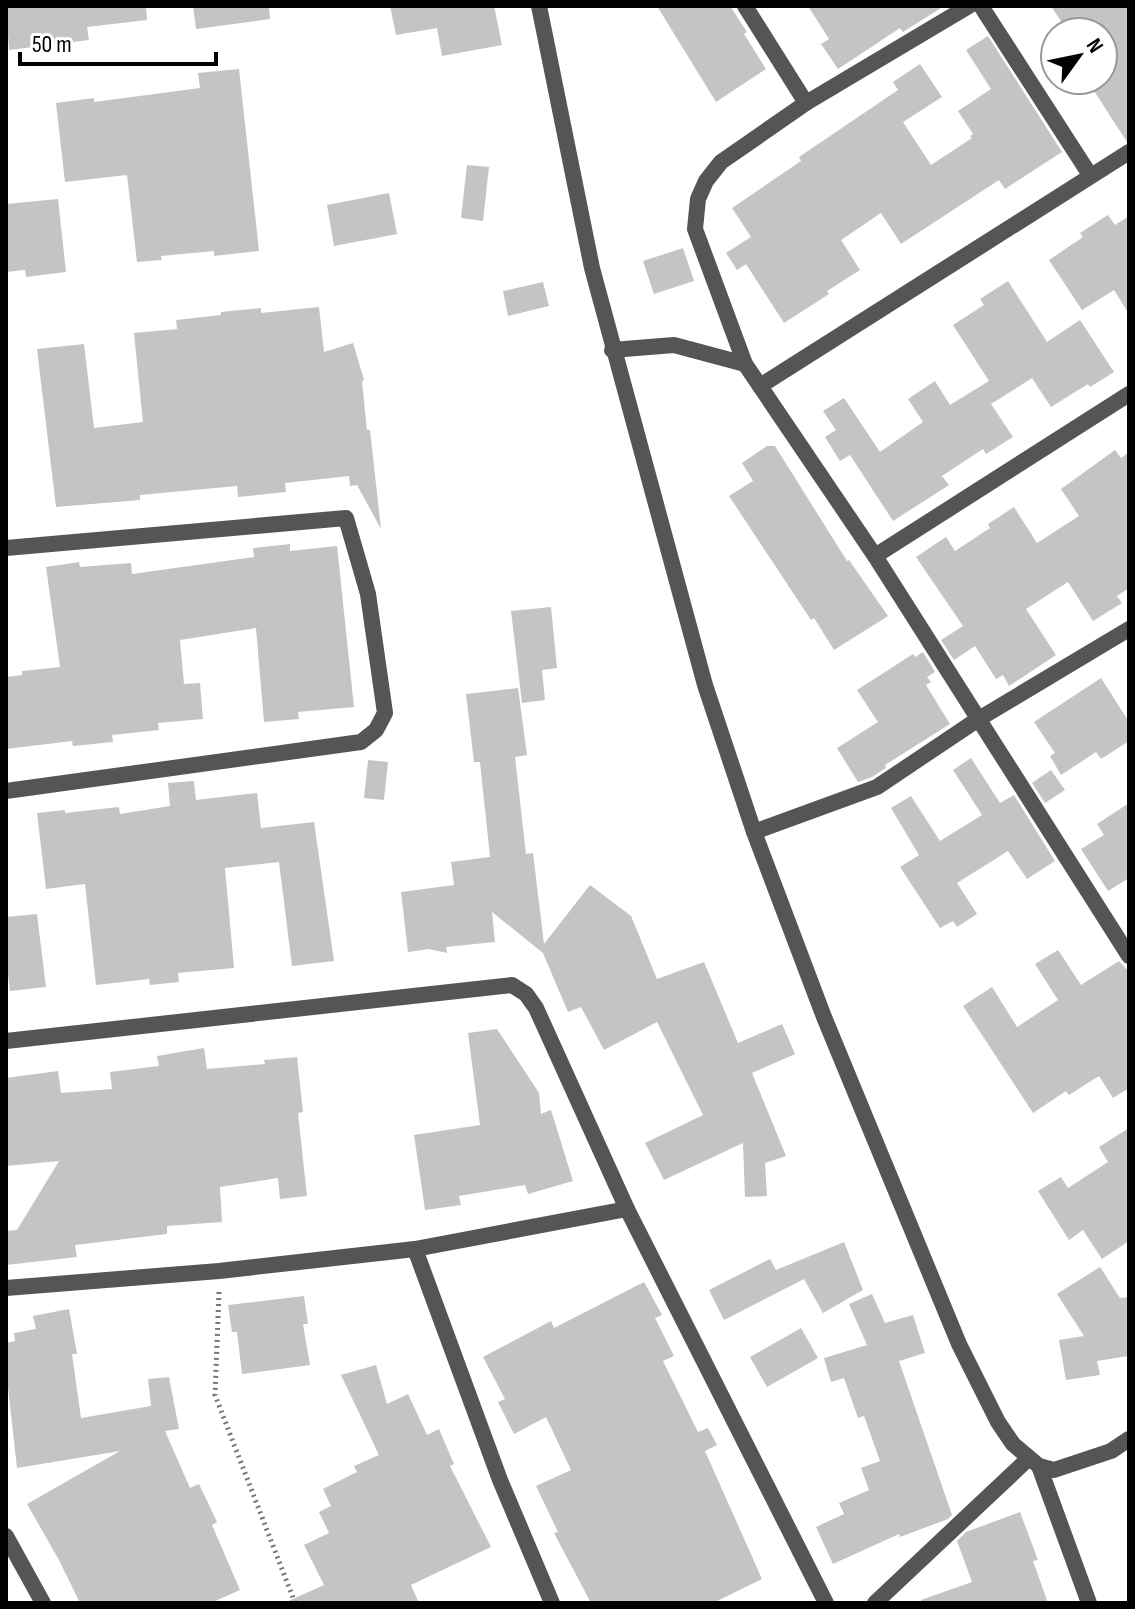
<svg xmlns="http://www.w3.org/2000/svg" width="1135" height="1609" viewBox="0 0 1135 1609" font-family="'Sofia Sans Condensed',sans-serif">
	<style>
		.building { fill: #c4c4c4 }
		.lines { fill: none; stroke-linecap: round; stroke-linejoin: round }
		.path { stroke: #777; stroke-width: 5; stroke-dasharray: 2 4; stroke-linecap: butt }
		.minor { stroke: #555; stroke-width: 16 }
		.tertiary { stroke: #555; stroke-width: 16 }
	</style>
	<rect width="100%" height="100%" fill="#fff"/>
	<g class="building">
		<polygon points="6,6 146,6 147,20 87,27 89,40 9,50"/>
		<polygon points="193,6 269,6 270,19 196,29"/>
		<polygon points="390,6 494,6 502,45 442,56 437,28 396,35"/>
		<polygon points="657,6 730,6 747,32 744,34 766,69 716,102"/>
		<polygon points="808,6 944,6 903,32 900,28 838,69 821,44 829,39"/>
		<polygon points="1051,6 1129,6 1129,141 1127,142 1087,80 1103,80 1103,32 1068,32"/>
		<polygon points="988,36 1062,152 1005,189 999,180 901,244 881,213 841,240 860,270 827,291 829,294 784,323 746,264 737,270 726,253 751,237 732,208 801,161 799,157 898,90 893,82 920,64 942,97 903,122 931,165 972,138 970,136 973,134 958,111 991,89 966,50"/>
		<polygon points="239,69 259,251 214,256 214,251 161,256 162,260 137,262 127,175 65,182 56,103 94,98 94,102 200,88 198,73"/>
		<polygon points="467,165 489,167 483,221 461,218"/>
		<polygon points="389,193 397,234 334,246 327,205"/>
		<polygon points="58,199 66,272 26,277 25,270 6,272 6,204"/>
		<polygon points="1108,215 1115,225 1129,216 1129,314 1114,290 1082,310 1049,260 1083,237 1080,233"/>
		<polygon points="683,248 694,281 654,294 643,261"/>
		<polygon points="1008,281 1047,342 1080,320 1114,372 1090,387 1088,384 1051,407 1032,378 991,404 1013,437 986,454 983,449 942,476 949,485 893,521 850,455 840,461 825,437 836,430 823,411 844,398 880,452 923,422 908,399 935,381 950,405 989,381 953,325 984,305 980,299"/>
		<polygon points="543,282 549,306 508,316 503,291"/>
		<polygon points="319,307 324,352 353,343 364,380 362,381 367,430 370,430 381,529 357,485 350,486 349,476 285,483 286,492 238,497 237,486 140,495 140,500 56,507 37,349 84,344 94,428 143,422 134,333 177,329 176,320 221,315 221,312 261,308 261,313"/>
		<polygon points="767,446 775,446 847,561 849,560 888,616 834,650 814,618 811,620 729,496 753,481 742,463"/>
		<polygon points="1115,450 1121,458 1129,452 1129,588 1117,596 1122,603 1093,621 1068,582 1026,609 1056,655 1009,686 1003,675 996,679 975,646 954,660 941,640 963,626 916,557 946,537 955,551 990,528 988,524 1014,507 1037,543 1079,516 1061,489"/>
		<polygon points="290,544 290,551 337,546 354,707 298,712 299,719 264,722 256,628 180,640 184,684 200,683 203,719 158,723 159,730 112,735 113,742 73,746 72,741 6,749 6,677 22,675 22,671 60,667 46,567 79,562 80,567 131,563 132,574 254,557 253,548"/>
		<polygon points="551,607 557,668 542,670 545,700 522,703 511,611"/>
		<polygon points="923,652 935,672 927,677 931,682 926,685 950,724 885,765 886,768 872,777 858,782 837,748 878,722 857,690 913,654 915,657"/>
		<polygon points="1101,678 1129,722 1129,741 1101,759 1096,752 1061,775 1050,756 1055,753 1034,722"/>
		<polygon points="518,688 527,755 515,757 526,854 533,853 544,944 590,885 631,916 657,979 704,962 738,1043 782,1024 795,1054 752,1073 786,1156 765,1163 767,1196 745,1197 743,1143 664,1180 645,1143 703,1115 657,1022 604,1050 581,1007 568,1012 543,953 492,912 495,942 446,947 447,953 429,949 408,952 401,892 454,885 451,862 490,857 480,762 474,762 466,694"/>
		<polygon points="971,758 1000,803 1014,795 1055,861 1027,879 1008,851 957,883 977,914 957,927 953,921 940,928 900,867 919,855 891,808 911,796 940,841 982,815 953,770"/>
		<polygon points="368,760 388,762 384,800 364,798"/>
		<polygon points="1051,770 1065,790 1045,803 1032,783"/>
		<polygon points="194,781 196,800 257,793 261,828 314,822 334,961 292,966 279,862 225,868 234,968 178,973 179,982 150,985 149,979 96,985 85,884 46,889 37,813 65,810 65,813 119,807 120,814 170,806 168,783"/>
		<polygon points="1129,803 1129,878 1108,891 1081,849 1104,835 1097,824"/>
		<polygon points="37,914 46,987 10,991 6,957 6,917"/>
		<polygon points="1058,950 1081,985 1119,961 1129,972 1129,1088 1113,1098 1099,1076 1069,1095 1066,1091 1033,1113 963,1006 992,987 1017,1027 1058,1000 1035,964"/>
		<polygon points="497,1029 539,1093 541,1114 551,1110 573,1181 528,1194 525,1185 459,1196 461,1205 425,1210 414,1135 480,1125 468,1033"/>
		<polygon points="204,1048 207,1069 265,1064 264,1060 297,1057 303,1112 298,1113 307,1196 280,1199 278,1178 220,1187 222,1222 167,1226 167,1234 75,1245 77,1257 6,1265 6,1231 17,1230 59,1161 6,1166 6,1078 58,1071 61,1093 112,1089 110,1072 159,1066 157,1056"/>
		<polygon points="1129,1128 1129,1241 1102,1259 1083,1230 1069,1240 1038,1191 1061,1177 1068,1188 1108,1162 1099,1147"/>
		<polygon points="844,1242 863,1290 823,1313 804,1279 724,1320 709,1290 770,1259 776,1270"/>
		<polygon points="1100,1267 1120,1298 1129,1297 1129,1356 1097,1361 1100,1375 1066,1380 1059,1340 1084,1336 1057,1294"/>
		<polygon points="644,1282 662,1315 655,1318 674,1356 663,1361 698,1432 708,1428 717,1445 705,1451 762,1579 713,1603 591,1603 554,1533 558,1532 536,1486 571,1470 546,1417 514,1434 498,1402 505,1399 483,1357 551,1321 554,1328"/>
		<polygon points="872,1294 885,1323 913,1315 925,1353 899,1361 952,1515 948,1519 900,1537 899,1534 833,1564 816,1527 844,1514 839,1503 869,1490 861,1468 880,1461 864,1416 858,1418 844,1378 831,1382 824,1358 867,1345 849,1304"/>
		<polygon points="304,1296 308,1324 303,1324 310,1365 242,1374 237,1332 232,1332 228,1305"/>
		<polygon points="69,1309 77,1354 72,1354 81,1418 151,1406 148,1379 169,1377 179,1429 165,1431 190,1488 199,1484 217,1522 212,1525 240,1590 211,1603 80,1603 59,1560 27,1504 120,1451 17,1468 6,1370 6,1343 15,1341 14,1333 36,1329 33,1316"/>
		<polygon points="801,1328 818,1358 767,1387 750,1357"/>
		<polygon points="376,1365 387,1404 408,1394 427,1435 439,1429 454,1464 450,1466 491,1547 411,1585 419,1603 284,1603 324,1585 304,1545 329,1533 319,1512 331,1506 323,1489 357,1472 354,1466 379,1455 341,1375"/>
		<polygon points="1020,1512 1038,1560 1033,1561 1048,1603 921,1603 921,1600 972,1582 957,1541 966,1532"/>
	</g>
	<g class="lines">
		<polyline class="path" points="219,1292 215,1395 295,1603"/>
		<g class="minor">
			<polyline points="745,6 806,103"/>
			<polyline points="969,6 806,103 721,162 706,181 698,199 695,229 745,364 875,556 1129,956"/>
			<polyline points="981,6 1090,175"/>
			<polyline points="612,350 674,345 745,364"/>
			<polyline points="760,386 1129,152"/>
			<polyline points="6,548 346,518 368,594 385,713 376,730 361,742 6,791"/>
			<polyline points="875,556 1129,394"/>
			<polyline points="754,832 877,787 977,720 1129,629"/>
			<polyline points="6,1041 512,985 526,994 536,1008 627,1209 826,1603"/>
			<polyline points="415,1249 500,1480 552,1603"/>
			<polyline points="6,1288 219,1271 415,1249 627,1209"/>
			<polyline points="1039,1466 1089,1603"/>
			<polyline points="6,1536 43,1603"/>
			<polyline points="875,1603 1028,1459"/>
		</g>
		<polyline class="tertiary" points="539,6 592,268 705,685 754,832 824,1017 959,1344 998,1422 1013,1444 1039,1466 1054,1470 1111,1451 1129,1439"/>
	</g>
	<rect width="1135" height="1609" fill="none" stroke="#000000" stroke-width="16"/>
	<g transform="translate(1079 56) rotate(57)"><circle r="38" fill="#ffffff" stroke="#999999" stroke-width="2"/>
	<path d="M0-6L14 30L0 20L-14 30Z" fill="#000000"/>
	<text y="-12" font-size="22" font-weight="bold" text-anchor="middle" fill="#000000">N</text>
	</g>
	<path d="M20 52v12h196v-12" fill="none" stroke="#000000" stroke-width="4"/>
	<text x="32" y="52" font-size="24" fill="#000000" stroke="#ffffff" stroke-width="6" paint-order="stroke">50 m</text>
</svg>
